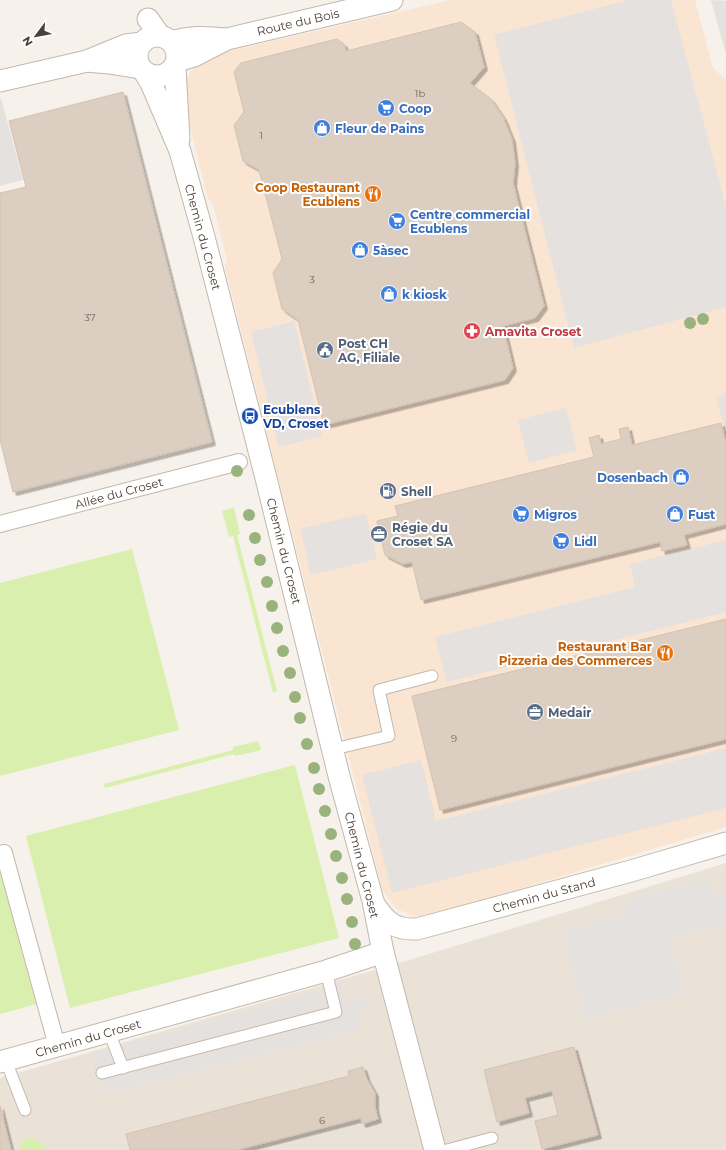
<svg xmlns="http://www.w3.org/2000/svg" width="726" height="1150" viewBox="0 0 726 1150" font-family="Montserrat,sans-serif">
	<style>
		.residential { fill: #ebe2d7 }
		.commercial { fill: #fae5d3 }
		.green { fill: #d9efae }
		.parking { fill: #e5e1de }
		.building { fill: #dccec0; stroke: #d5c2b0; filter: url(#shadow) }
		.lines { fill: none; stroke-linecap: round; stroke-linejoin: round }
		.service-casing { stroke: #c3b8ab; stroke-width: 13 }
		.pedestrian-casing { stroke: #c3b8ab; stroke-width: 18 }
		.minor-casing { stroke: #c3b8ab; stroke-width: 23 }
		.service { stroke: #fff; stroke-width: 11 }
		.pedestrian { stroke: #fff; stroke-width: 16 }
		.minor { stroke: #fff; stroke-width: 21 }
		.tree { fill: #9ab27b }
		.labels { text-anchor: middle; dominant-baseline: central; stroke-width: 4; stroke-linejoin: round; paint-order: stroke }
		.number-label { font-size: 10px; fill: #6f6458 }
		.street-label { font-size: 12px; fill: #4b4136; stroke: #fff }
		.shop-label { font-size: 12px; font-weight: bold; fill: #366cbe; stroke: #fff; text-anchor: start }
		.food-label { font-size: 12px; font-weight: bold; fill: #c56008; stroke: #fff; text-anchor: end }
		.health-label { font-size: 12px; font-weight: bold; fill: #be3a42; stroke: #fff; text-anchor: start }
		.service-label { font-size: 12px; font-weight: bold; fill: #4e5e75; stroke: #fff; text-anchor: start }
		.transit-label { font-size: 12px; font-weight: bold; fill: #164399; stroke: #fff; text-anchor: start }
	</style>
	<defs>
		<filter id="shadow"><feDropShadow dx="3.5" dy="3.5" stdDeviation="0" flood-color="#0004"/></filter>
	</defs>
	<rect width="100%" height="100%" fill="#f6f1ea"/>
	<polygon class="residential" points="726,863 726,1150 0,1150 0,1078 406,961"/>
	<polygon class="commercial" points="451,0 695,0 713,68 726,80 726,827 429,916 414,916 399,910 393,905 382,889 225,267 227,260 213,204 208,199 184,103 184,85 187,78 193,68 198,62 211,55"/>
	<g class="green">
		<polygon points="234,508 240,534 237,535 277,691 273,693 233,536 229,537 222,511"/>
		<polygon points="132,549 179,730 0,776 0,583"/>
		<polygon points="258,741 261,750 235,756 234,754 105,788 104,784 233,750 233,747"/>
		<polygon points="295,765 339,938 70,1008 26,836"/>
		<polygon points="0,863 40,1003 0,1014"/>
		<path d="M28 1138C38 1138 41 1144 48 1150H18C19 1144 22 1141 28 1138Z"/>
	</g>
	<g class="parking">
		<polygon points="629,0 671,0 726,206 726,307 574,348 494,35"/>
		<polygon points="711,0 726,1 726,54"/>
		<polygon points="1,98 23,180 0,186 0,99"/>
		<polygon points="294,321 322,436 279,447 251,332"/>
		<polygon points="726,392 726,435 717,399"/>
		<polygon points="566,408 577,450 529,463 518,420"/>
		<polygon points="366,513 377,559 311,575 300,529"/>
		<polygon points="726,540 726,612 447,682 435,637 635,587 630,564"/>
		<polygon points="726,748 726,808 392,893 362,775 421,760 436,821"/>
		<polygon points="709,878 712,892 726,889 726,924 670,938 684,994 585,1019 562,931 627,915 624,901"/>
		<polygon points="342,985 346,1001 367,996 370,1009 356,1013 360,1030 105,1094 102,1083 98,1084 93,1065 97,1063 94,1052"/>
	</g>
	<g class="building">
		<polygon points="461,22 475,32 484,67 470,83 491,99 503,117 512,139 515,163 513,183 544,306 535,318 503,326 513,368 505,380 324,425 298,320 282,309 273,273 282,259 259,170 243,161 234,125 244,112 234,72 241,63 337,39 344,44 346,51"/>
		<polygon points="123,92 212,442 13,492 0,440 0,193 26,187 9,121"/>
		<polygon points="721,423 726,444 726,524 684,535 687,545 662,551 660,542 421,600 412,562 403,564 385,555 377,521 398,516 395,506 594,457 589,438 599,435 601,444 621,439 619,429 628,427 632,445"/>
		<polygon points="726,619 726,739 440,810 412,696"/>
		<polygon points="574,1047 598,1135 542,1149 535,1121 558,1115 552,1091 525,1098 529,1113 497,1122 484,1070"/>
		<polygon points="363,1067 367,1079 375,1093 375,1107 378,1119 362,1124 361,1118 237,1150 130,1150 126,1134 349,1076 348,1071"/>
		<polygon points="0,1106 11,1150 0,1150"/>
	</g>
	<g class="lines">
		<g class="service-casing">
			<g id="service">
				<polyline points="334,749 389,736 379,690 432,676"/>
				<polyline points="109,1032 123,1068"/>
				<polyline points="6,1061 25,1110"/>
				<polyline points="102,1073 336,1012 326,971"/>
				<polyline points="447,1150 492,1138"/>
			</g>
		</g>
		<g class="pedestrian-casing">
			<g id="pedestrian">
				<polyline points="0,524 239,462"/>
				<polyline points="0,854 4,853 57,1046"/>
			</g>
		</g>
		<g class="minor-casing">
			<g id="minor">
				<polyline points="148,19 160,36"/>
				<circle cx="157" cy="56" r="20"/>
				<path d="M172 42C190 36 207 37 225 39"/>
				<polyline points="87,61 109,63 140,68"/>
				<polyline points="177,61 194,56 227,39 392,0"/>
				<polyline points="175,67 179,139"/>
				<polyline points="145,73 151,83 180,151 204,237 266,478 339,776 373,901 383,952 435,1150"/>
				<polyline points="0,81 87,61 126,45 142,43"/>
				<path d="M374 904C386 922 394 930 417 929L631 871 726 843"/>
				<polyline points="0,1062 326,971 383,952"/>
			</g>
		</g>
		<use href="#service" class="service"/>
		<use href="#pedestrian" class="pedestrian"/>
		<use href="#minor" class="minor"/>
	</g>
	<g class="tree">
		<circle cx="703" cy="319" r="6"/>
		<circle cx="690" cy="323" r="6"/>
		<circle cx="237" cy="471" r="6"/>
		<circle cx="249" cy="515" r="6"/>
		<circle cx="255" cy="538" r="6"/>
		<circle cx="260" cy="560" r="6"/>
		<circle cx="267" cy="582" r="6"/>
		<circle cx="272" cy="606" r="6"/>
		<circle cx="277" cy="628" r="6"/>
		<circle cx="283" cy="651" r="6"/>
		<circle cx="290" cy="673" r="6"/>
		<circle cx="295" cy="697" r="6"/>
		<circle cx="300" cy="718" r="6"/>
		<circle cx="307" cy="744" r="6"/>
		<circle cx="314" cy="768" r="6"/>
		<circle cx="319" cy="789" r="6"/>
		<circle cx="325" cy="811" r="6"/>
		<circle cx="331" cy="834" r="6"/>
		<circle cx="336" cy="856" r="6"/>
		<circle cx="342" cy="878" r="6"/>
		<circle cx="347" cy="899" r="6"/>
		<circle cx="352" cy="922" r="6"/>
		<circle cx="355" cy="944" r="6"/>
	</g>
	<defs>
		<g id="supermarket-disc" transform="scale(0.9)"><circle r="9.5" fill="#3f7fe0" stroke="#fff"/><path d="M-6-5.5h2.5l.6 2H6L4.5 2H-2.5L-4.4-4H-6ZM-1.5 3.2a1.3 1.3 0 1 0 .1 0ZM3 3.2a1.3 1.3 0 1 0 .1 0Z" fill="#fff"/></g>
		<g id="shop-disc" transform="scale(0.9)"><circle r="9.5" fill="#3f7fe0" stroke="#fff"/><path d="M-5-2.5h2.3a2.7 3.5 0 0 1 5.4 0H5L5.5 6h-11ZM-1.5-2.5h3a1.5 2.3 0 0 0-3 0Z" fill="#fff"/></g>
		<g id="restaurant-disc" transform="scale(0.9)"><circle r="9.5" fill="#e8710a" stroke="#fff"/><path d="M-5-6h1v4h1v-4h1v4h1v-4h1v5L-1.5 .5V6h-2V.5L-5-1ZM5-6V6H3V1.5H1.5Q1.5-4 5-6Z" fill="#fff"/></g>
		<g id="pharmacy-disc" transform="scale(0.9)"><circle r="9.5" fill="#e0444e" stroke="#fff"/><path d="M-2-6h4v4h4v4h-4v4h-4v-4h-4v-4h4Z" fill="#fff"/></g>
		<g id="civic-disc" transform="scale(0.9)"><circle r="9.5" fill="#5c6f8a" stroke="#fff"/><path d="M-.6-6.5H3V-4.5H.6V-3L4-1V1h2V6H-6V1h2V-1L-.6-3ZM-1.2 2.5V6h2.4V2.5Z" fill="#fff"/></g>
		<g id="bus-disc" transform="scale(0.9)"><circle r="9.5" fill="#1a4fb4" stroke="#fff"/><path d="M-5-6H5V4H4V6H2V4H-2V6H-4V4H-5ZM-3.5-4V0h7V-4ZM-3.5 1.2v1.5H-2V1.2ZM2 1.2v1.5H3.5V1.2Z" fill="#fff"/></g>
		<g id="fuel-disc" transform="scale(0.9)"><circle r="9.5" fill="#5c6f8a" stroke="#fff"/><path d="M-5.5-6h7V0h2V4h1.3V-2.5L3-4.5l.8-.8L6-3V5H2.5V1h-1V6h-7ZM-4.2-4.7v3.2H.2V-4.7Z" fill="#fff"/></g>
		<g id="office-disc" transform="scale(0.9)"><circle r="9.5" fill="#5c6f8a" stroke="#fff"/><path d="M-6-3h4V-5.5h4V-3h4V5H-6ZM-1-4.5V-3h2v-1.5ZM-6 0V1H6V0Z" fill="#fff"/></g>
	</defs>
	<g fill-rule="evenodd">
		<use href="#supermarket-disc" x="386" y="108"/>
		<use href="#shop-disc" x="322" y="128"/>
		<use href="#restaurant-disc" x="373" y="194"/>
		<use href="#supermarket-disc" x="397" y="221"/>
		<use href="#shop-disc" x="360" y="250"/>
		<use href="#shop-disc" x="389" y="294"/>
		<use href="#pharmacy-disc" x="472" y="331"/>
		<use href="#civic-disc" x="325" y="350"/>
		<use href="#bus-disc" x="250" y="416"/>
		<use href="#shop-disc" x="681" y="477"/>
		<use href="#fuel-disc" x="388" y="491"/>
		<use href="#supermarket-disc" x="521" y="514"/>
		<use href="#shop-disc" x="675" y="514"/>
		<use href="#office-disc" x="379" y="534"/>
		<use href="#supermarket-disc" x="561" y="541"/>
		<use href="#restaurant-disc" x="665" y="653"/>
		<use href="#office-disc" x="535" y="712"/>
	</g>
	<g class="labels">
		<g class="number-label">
			<text x="420" y="93">1b</text>
			<text x="261" y="135">1</text>
			<text x="312" y="279">3</text>
			<text x="90" y="317">37</text>
			<text x="454" y="738">9</text>
			<text x="322" y="1120">6</text>
		</g>
		<g class="street-label">
			<text transform="translate(298 22) rotate(-13)">Route du Bois</text>
			<text transform="translate(203 237) rotate(75)">Chemin du Croset</text>
			<text transform="translate(119 493) rotate(-15)">Allée du Croset</text>
			<text transform="translate(284 551) rotate(76)">Chemin du Croset</text>
			<text transform="translate(362 865) rotate(76)">Chemin du Croset</text>
			<text transform="translate(544 895) rotate(-15)">Chemin du Stand</text>
			<text transform="translate(88 1038) rotate(-16)">Chemin du Croset</text>
		</g>
		<g class="shop-label">
			<text x="399" y="108">Coop</text>
			<text x="335" y="128">Fleur de Pains</text>
			<text x="410" y="214">Centre commercial<tspan x="410" dy="14">Ecublens</tspan></text>
			<text x="373" y="250">5àsec</text>
			<text x="402" y="294">k kiosk</text>
			<text x="668" y="477" text-anchor="end">Dosenbach</text>
			<text x="534" y="514">Migros</text>
			<text x="688" y="514">Fust</text>
			<text x="574" y="541">Lidl</text>
		</g>
		<g class="food-label">
			<text x="360" y="187">Coop Restaurant<tspan x="360" dy="14">Ecublens</tspan></text>
			<text x="652" y="646">Restaurant Bar<tspan x="652" dy="14">Pizzeria des Commerces</tspan></text>
		</g>
		<g class="health-label">
			<text x="485" y="331">Amavita Croset</text>
		</g>
		<g class="service-label">
			<text x="338" y="343">Post CH<tspan x="338" dy="14">AG, Filiale</tspan></text>
			<text x="401" y="491">Shell</text>
			<text x="392" y="527">Régie du<tspan x="392" dy="14">Croset SA</tspan></text>
			<text x="548" y="712">Medair</text>
		</g>
		<g class="transit-label">
			<text x="263" y="409">Ecublens<tspan x="263" dy="14">VD, Croset</tspan></text>
		</g>
	</g>
	<g transform="translate(36 36) rotate(238)" stroke="#ffffff" stroke-width="3" paint-order="stroke">
	<path d="M0-3L7 15L0 10L-7 15Z" fill="#4b4136"/>
	<text y="-6" font-size="11" font-weight="bold" text-anchor="middle" fill="#4b4136">N</text>
	</g>
</svg>
